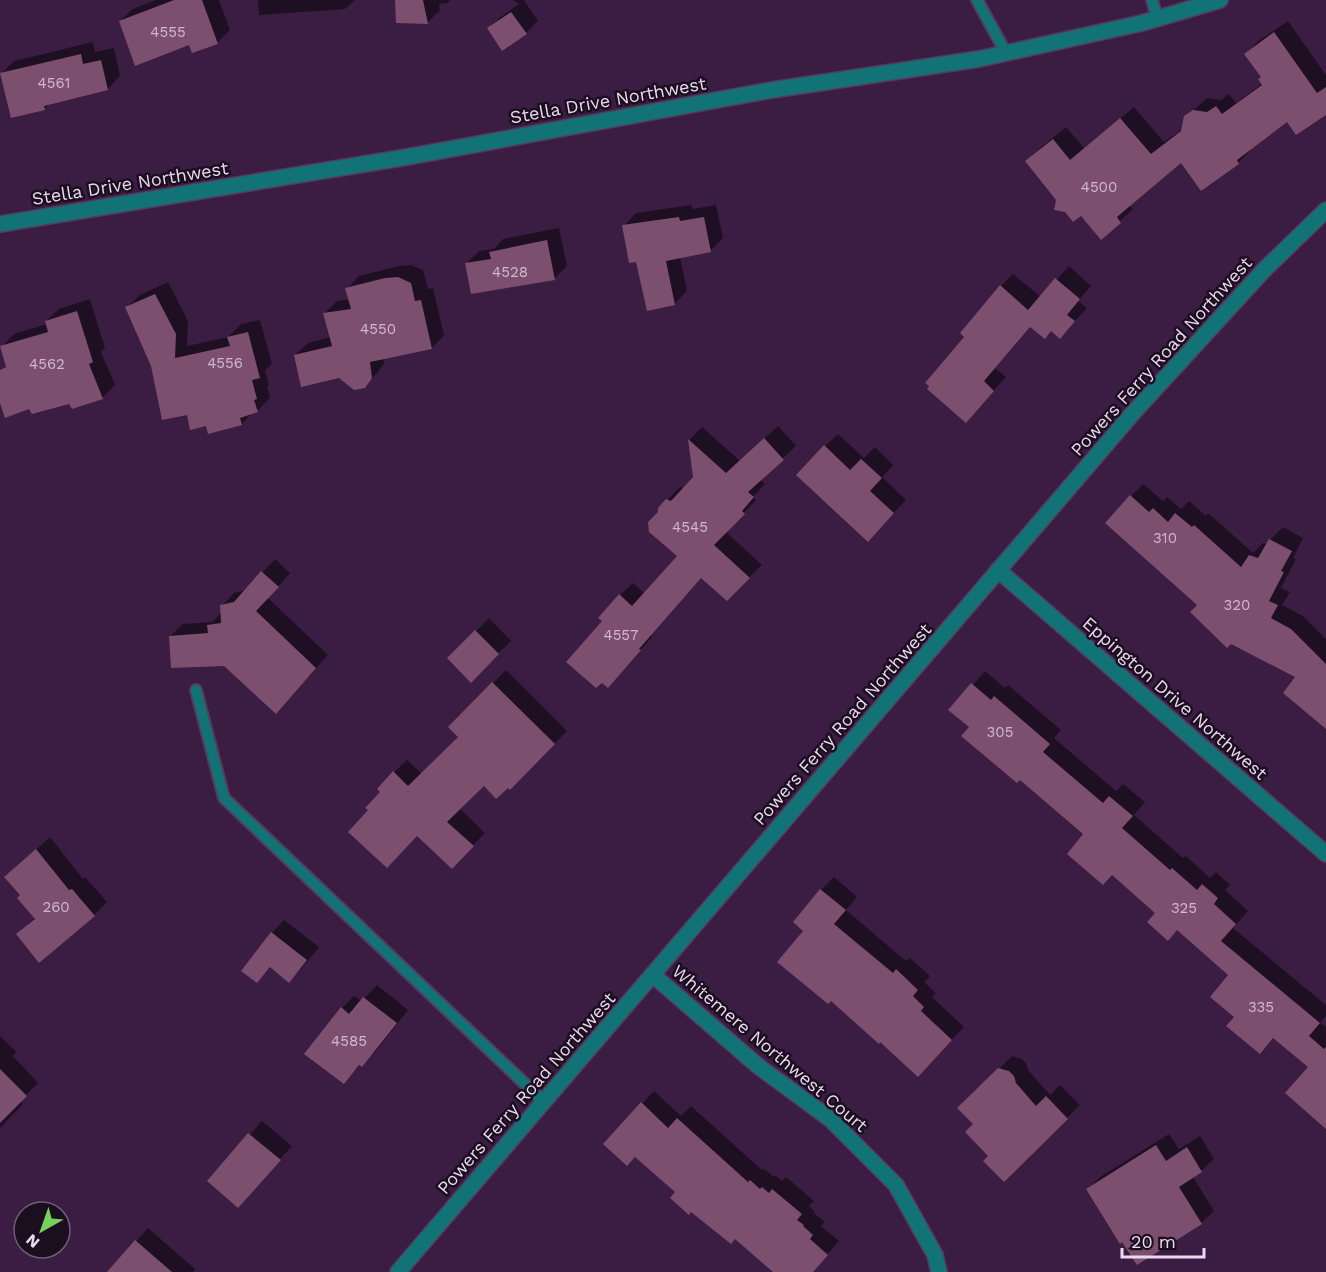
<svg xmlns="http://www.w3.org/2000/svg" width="1326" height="1272" viewBox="0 0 1326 1272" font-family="'Work Sans',sans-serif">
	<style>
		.shadow { fill: #0007 }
		.building { fill: #7d4f6e }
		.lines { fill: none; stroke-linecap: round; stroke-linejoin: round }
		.service-casing { stroke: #573b5f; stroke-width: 14 }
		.minor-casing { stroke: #573b5f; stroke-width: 18 }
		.tertiary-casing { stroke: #573b5f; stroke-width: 18 }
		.service { stroke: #127377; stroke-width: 10 }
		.minor { stroke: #127377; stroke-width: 15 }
		.tertiary { stroke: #127377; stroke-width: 15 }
		.labels { text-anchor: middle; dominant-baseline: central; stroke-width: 5; stroke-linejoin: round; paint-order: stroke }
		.number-label { font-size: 15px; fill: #d0b6d0 }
		.street-label { font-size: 18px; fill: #ecd9f1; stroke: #1b0e1f }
	</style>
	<rect width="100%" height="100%" fill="#3b1d43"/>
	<g class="shadow">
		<polygon points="156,0 219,0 230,30 218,42 193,51 190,44 120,21 133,9"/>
		<polygon points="258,0 355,0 345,9 259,15"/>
		<polygon points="396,0 450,0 448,3 439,4 440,10 428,22 397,22"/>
		<polygon points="513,0 524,0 538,21 526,33 489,28 502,16 519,4"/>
		<polygon points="1288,21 1326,75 1326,113 1288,120 1250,148 1251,150 1238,163 1202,189 1181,161 1129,205 1133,209 1101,238 1081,214 1057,200 1027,161 1040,148 1066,127 1084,148 1134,107 1164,142 1184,128 1186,117 1207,98 1221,100 1229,94 1236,103 1263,83 1262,77 1246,54 1258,41"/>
		<polygon points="93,42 95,52 114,48 120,76 108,89 50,103 44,109 1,74 14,61"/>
		<polygon points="691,205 693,209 716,205 723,238 710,251 680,257 687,291 674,304 637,260 624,226 636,213"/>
		<polygon points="559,228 567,266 554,279 466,264 479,251 494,249 503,239"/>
		<polygon points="411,265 423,270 428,289 433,288 444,335 432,348 383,358 384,364 377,373 364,386 295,355 308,343 331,337 325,313 337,301 350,299 347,289 359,276 399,266"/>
		<polygon points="1069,266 1091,286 1078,301 1087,308 1060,337 1052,330 1031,326 995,368 1006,377 966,421 966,337 1001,286 1013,274 1041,297"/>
		<polygon points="168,282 188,321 187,346 228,337 241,324 260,320 272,364 265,371 269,385 267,387 270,398 257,411 252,413 242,424 207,424 188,413 153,365 127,307 140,295"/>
		<polygon points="90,299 105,348 101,352 115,385 102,398 70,402 0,371 7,365 2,347 14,334 47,324 46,321 59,309"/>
		<polygon points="778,426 796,446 760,479 765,484 753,497 756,500 726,532 762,565 727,599 702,576 650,635 652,637 620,673 605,621 620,595 633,583 645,594 679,556 660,513 667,500 680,487 684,488 694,478 690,439 702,427 740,461"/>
		<polygon points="838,434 864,458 875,447 893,465 882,477 906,500 880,527 825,446"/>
		<polygon points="1143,484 1163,501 1167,497 1181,509 1189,501 1206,516 1208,513 1253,553 1263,543 1268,544 1270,540 1283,527 1303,538 1293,558 1296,559 1281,588 1290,592 1282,605 1303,616 1326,639 1326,727 1298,677 1199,605 1131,496"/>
		<polygon points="275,559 290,573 268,598 328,655 276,712 224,665 170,636 183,624 212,622 221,613 222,606 234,593 246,590"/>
		<polygon points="489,618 511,641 471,680 449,658"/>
		<polygon points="506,670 567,731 510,788 484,784 459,808 485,833 452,867 417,835 370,810 394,772 407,760 422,774 460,737 450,727"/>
		<polygon points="985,671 1005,688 1008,685 1061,730 1054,738 1116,791 1123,784 1145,802 1134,815 1183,858 1186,856 1210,878 1216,872 1230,885 1225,890 1248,911 1233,928 1326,1005 1326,1016 1320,1023 1326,1027 1326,1129 1311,1067 1274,1037 1260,1052 1236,1017 1230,975 1157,913 1085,834 971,727 951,710"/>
		<polygon points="50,837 83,879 85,877 107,902 94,915 18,934 36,917 22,894 6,877"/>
		<polygon points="834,877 857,897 846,910 906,961 910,958 930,976 924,982 936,993 932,997 964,1027 930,1063 805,930 795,922 821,890"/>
		<polygon points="284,920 319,947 302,968 289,981 271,967 257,981 243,970 272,933"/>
		<polygon points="377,985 408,1010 375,1052 362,1065 361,1064 343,1082 342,1008 354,996 362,1001"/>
		<polygon points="0,1036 16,1052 13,1056 38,1083 21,1100 23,1104 0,1128"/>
		<polygon points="1012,1056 1021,1059 1026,1063 1028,1070 1050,1095 1060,1085 1080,1105 1004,1180 990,1156 975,1124 959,1108"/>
		<polygon points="654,1091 681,1116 691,1106 762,1170 764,1169 774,1177 776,1176 782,1181 786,1177 814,1201 809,1206 815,1212 814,1213 825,1222 821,1226 839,1241 812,1272 776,1272 735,1237 677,1192 642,1104"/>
		<polygon points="262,1121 292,1146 238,1206 209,1181"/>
		<polygon points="1169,1134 1179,1149 1200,1136 1214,1159 1201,1171 1193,1177 1214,1211 1201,1223 1088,1189 1100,1177"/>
		<polygon points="148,1228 195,1269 193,1272 109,1272"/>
	</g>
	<g class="building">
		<polygon points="174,0 202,0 218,44 192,53 189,45 135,66 119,21"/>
		<polygon points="395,0 423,0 428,24 396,23"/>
		<polygon points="511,12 527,34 502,51 487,28"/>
		<polygon points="1274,32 1317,93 1326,87 1326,115 1296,135 1287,122 1237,160 1239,164 1201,191 1181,163 1117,217 1121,223 1101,240 1081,216 1073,222 1065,212 1054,210 1056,200 1025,161 1053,139 1070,160 1120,118 1151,154 1181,131 1184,116 1193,110 1207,112 1216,106 1222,114 1262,85 1258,79 1261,77 1244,54"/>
		<polygon points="81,54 83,64 101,60 108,90 44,106 45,110 11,118 0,73"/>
		<polygon points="679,217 680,221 704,217 711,252 666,261 675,305 647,311 636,262 629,263 622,225"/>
		<polygon points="547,240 555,280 471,294 465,263 491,259 489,252"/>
		<polygon points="398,277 411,283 415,301 421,300 432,349 370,362 372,378 365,388 354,390 339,378 301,387 294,355 332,346 323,313 351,309 345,288 385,278"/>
		<polygon points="1055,278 1080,299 1067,315 1075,321 1060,339 1051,331 1045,339 1030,327 984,381 994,391 966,423 927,389 929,386 925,383 964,337 960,333 1000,285 1028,310"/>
		<polygon points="155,294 176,334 175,358 230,346 227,337 248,332 260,378 252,380 257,399 254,400 258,412 240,418 242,425 208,434 206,426 190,430 187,415 162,420 151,366 125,307"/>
		<polygon points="77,311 93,362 89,364 103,399 72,409 69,404 32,414 29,409 5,418 0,403 0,370 6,367 0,346 48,332 45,321"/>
		<polygon points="764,438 784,460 748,492 754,497 742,511 745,514 714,545 750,578 727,601 701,578 639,649 641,650 608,688 602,683 596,688 566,662 602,621 598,618 619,594 632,606 677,556 649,532 648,522 658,512 658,508 666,499 671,501 693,477 688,439 726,473"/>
		<polygon points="824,445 850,470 861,459 882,478 870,491 894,513 868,542 796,475"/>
		<polygon points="1130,495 1149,512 1153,508 1168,522 1175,513 1192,527 1194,525 1241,567 1249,555 1258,558 1269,539 1292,551 1281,571 1284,572 1269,601 1278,605 1271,618 1291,629 1326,664 1326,729 1283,693 1295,677 1231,644 1227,648 1190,612 1197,605 1105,523"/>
		<polygon points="261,571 279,587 256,611 316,668 276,714 224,666 171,668 169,636 208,633 207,625 221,623 220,605 234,602"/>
		<polygon points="475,630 499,654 471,683 447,658"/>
		<polygon points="492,682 555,744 510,790 508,788 496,799 484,786 447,822 474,846 452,869 417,836 387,868 348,832 368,810 365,808 380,792 377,789 393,771 408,786 458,737 448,727"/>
		<polygon points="971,683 991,700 994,696 1050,744 1043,752 1103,803 1109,796 1133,816 1122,828 1170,870 1172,868 1197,890 1202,884 1218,898 1214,904 1236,924 1221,941 1320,1023 1309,1036 1324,1049 1326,1047 1326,1129 1285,1093 1308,1067 1273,1038 1260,1054 1226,1026 1234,1017 1210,997 1228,975 1177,930 1168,941 1147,922 1155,913 1112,875 1103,885 1067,854 1083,834 1020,780 1017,783 961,736 969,727 948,710"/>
		<polygon points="36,849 69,890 72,889 95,916 39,963 16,934 35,919 17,898 20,895 4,877"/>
		<polygon points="820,889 846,910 834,924 893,973 896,969 918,990 913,996 924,1007 921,1011 952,1040 918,1077 880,1042 879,1044 831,1001 828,1004 777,962 803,931 793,922"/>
		<polygon points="271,932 307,960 289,983 270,967 257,983 241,971"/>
		<polygon points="363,997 397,1023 362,1067 359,1065 344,1084 304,1054 341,1007 349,1014"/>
		<polygon points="998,1068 1009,1071 1014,1076 1016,1083 1036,1106 1046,1096 1068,1119 1004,1182 983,1161 988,1156 965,1132 973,1124 957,1108"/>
		<polygon points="0,1069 27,1096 0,1123"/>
		<polygon points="641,1102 668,1128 677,1118 748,1182 750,1180 760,1189 762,1187 769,1193 772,1189 802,1214 797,1220 804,1225 803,1226 813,1235 810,1239 828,1255 813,1272 773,1272 735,1239 731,1244 691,1212 689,1215 670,1198 675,1192 635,1157 627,1166 603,1144"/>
		<polygon points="248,1133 281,1160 238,1208 207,1181"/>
		<polygon points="1156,1145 1166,1161 1187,1147 1202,1172 1179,1187 1202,1224 1137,1265 1122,1242 1120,1244 1086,1189"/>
		<polygon points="135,1240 172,1272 107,1272"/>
	</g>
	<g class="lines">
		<g class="service-casing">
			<g id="service">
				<polyline points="977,0 1006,53"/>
				<polyline points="1152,0 1157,18"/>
				<polyline points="196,690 224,798 543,1101"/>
			</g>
		</g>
		<g class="minor-casing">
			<g id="minor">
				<polyline points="0,224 407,157 772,90 979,59 1142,23 1220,0"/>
				<polyline points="998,570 1326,854"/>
				<polyline points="653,975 758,1066 830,1119 896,1185 935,1255 939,1272"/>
			</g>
		</g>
		<g class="tertiary-casing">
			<polyline id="tertiary" points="398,1272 1133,413 1265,269 1326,210"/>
		</g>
		<use href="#service" class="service"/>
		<use href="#minor" class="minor"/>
		<use href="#tertiary" class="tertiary"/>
	</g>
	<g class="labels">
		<g class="number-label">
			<text x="168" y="32">4555</text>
			<text x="54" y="83">4561</text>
			<text x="1099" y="187">4500</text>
			<text x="510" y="272">4528</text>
			<text x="378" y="329">4550</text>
			<text x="225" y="363">4556</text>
			<text x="47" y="364">4562</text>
			<text x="690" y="527">4545</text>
			<text x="1165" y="538">310</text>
			<text x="1237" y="605">320</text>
			<text x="621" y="635">4557</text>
			<text x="1000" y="732">305</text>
			<text x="56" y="907">260</text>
			<text x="1184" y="908">325</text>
			<text x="1261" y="1007">335</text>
			<text x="349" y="1041">4585</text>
		</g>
		<g class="street-label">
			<text transform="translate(608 100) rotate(-10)">Stella Drive Northwest</text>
			<text transform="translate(130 183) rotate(-9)">Stella Drive Northwest</text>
			<text transform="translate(1161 356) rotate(-48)">Powers Ferry Road Northwest</text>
			<text transform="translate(1175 698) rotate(41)">Eppington Drive Northwest</text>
			<text transform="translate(842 724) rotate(-49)">Powers Ferry Road Northwest</text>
			<text transform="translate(770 1048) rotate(40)">Whitemere Northwest Court</text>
			<text transform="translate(526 1093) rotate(-49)">Powers Ferry Road Northwest</text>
		</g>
	</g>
	<g transform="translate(42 1230) rotate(220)"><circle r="28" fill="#1b0e1f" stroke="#6f5f73" stroke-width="1.5"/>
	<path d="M0-4.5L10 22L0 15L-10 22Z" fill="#76d25a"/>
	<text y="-9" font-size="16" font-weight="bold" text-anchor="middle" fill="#ecd9f1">N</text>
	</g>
	<path d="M1122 1248v9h82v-9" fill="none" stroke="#ecd9f1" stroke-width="3"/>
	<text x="1131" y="1248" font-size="18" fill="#ecd9f1" stroke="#1b0e1f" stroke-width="4.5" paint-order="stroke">20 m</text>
</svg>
